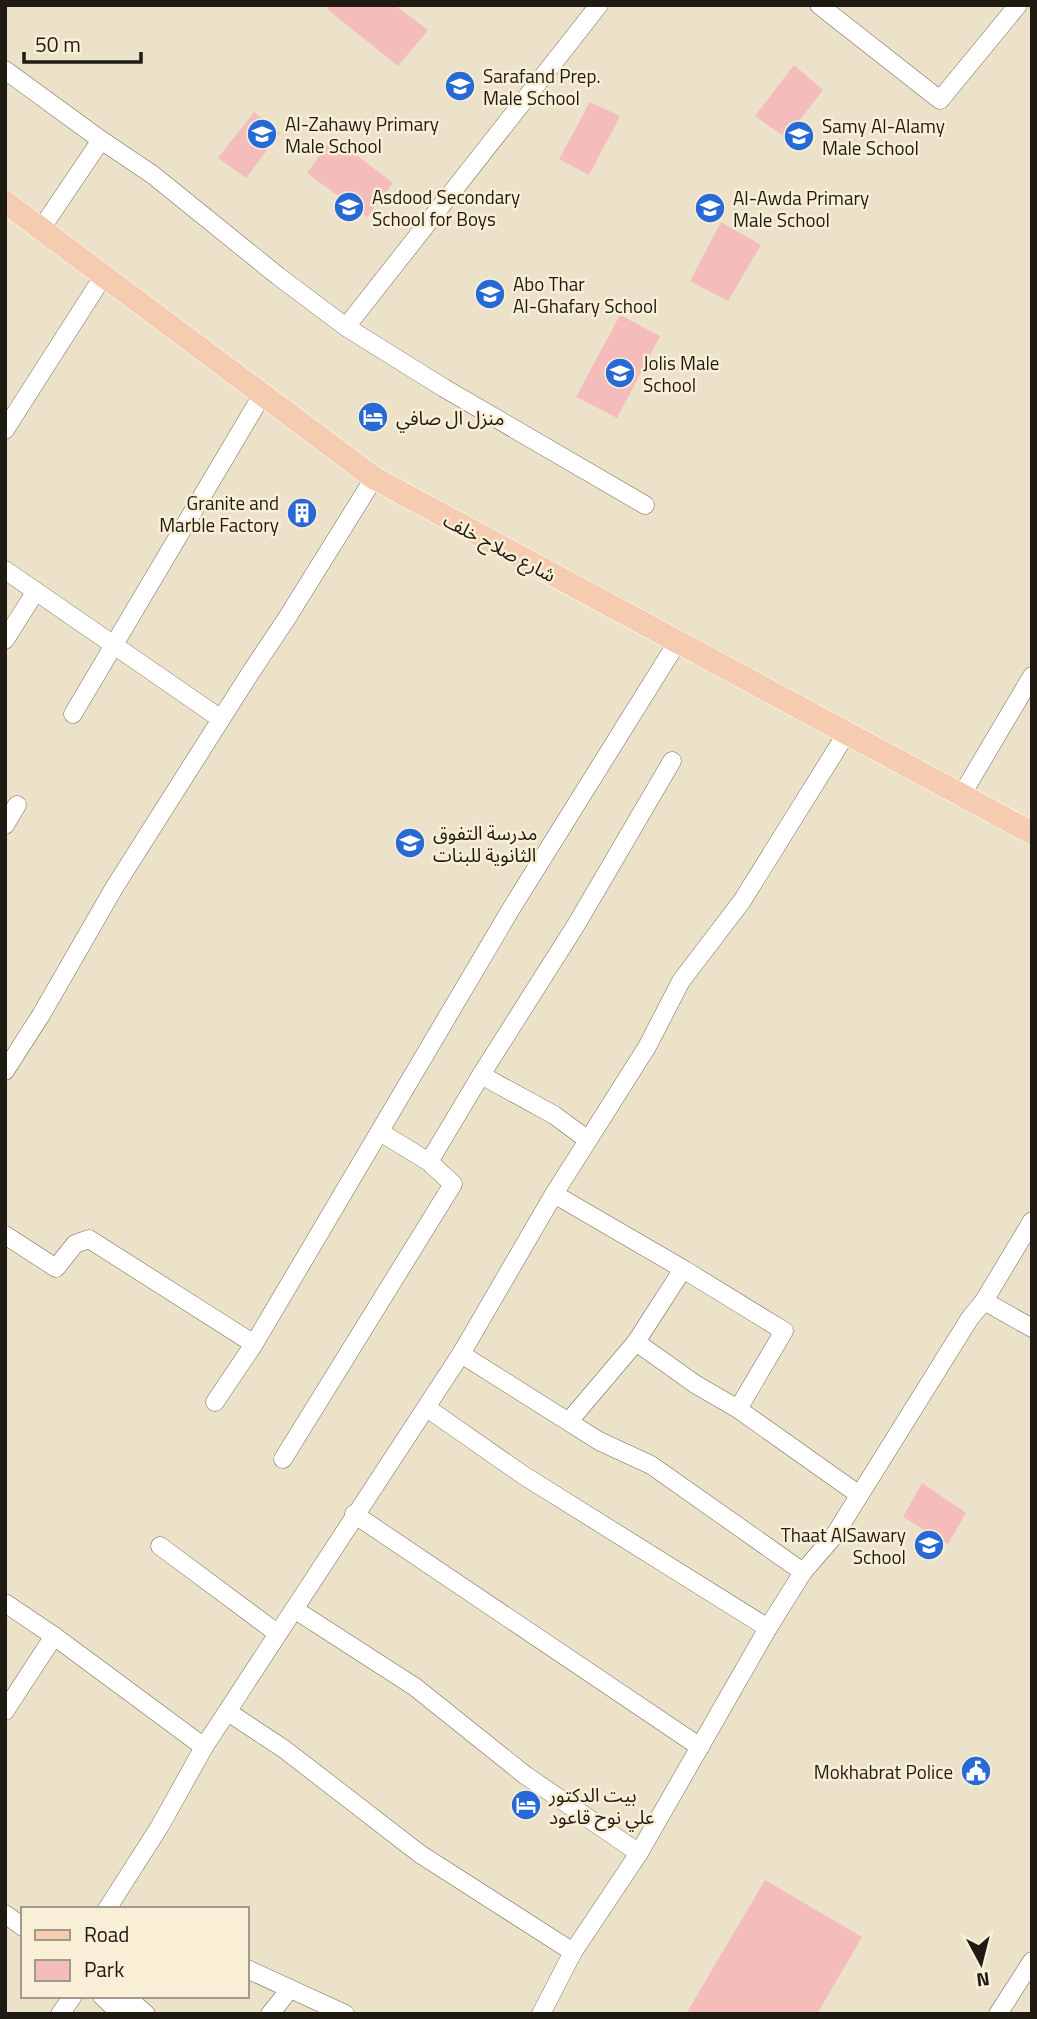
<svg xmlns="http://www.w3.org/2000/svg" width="1037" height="2019" viewBox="0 0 1037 2019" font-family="'Titillium Web','Noto Sans Arabic',sans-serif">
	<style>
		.green { fill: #f4bdbc }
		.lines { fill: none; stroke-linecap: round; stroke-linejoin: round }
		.minor-casing { stroke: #756d57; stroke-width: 19 }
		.major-casing { stroke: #fff; stroke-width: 24 }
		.minor { stroke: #fff; stroke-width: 18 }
		.major { stroke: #f6ccb0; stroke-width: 23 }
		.labels { text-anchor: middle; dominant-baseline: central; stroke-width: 5; stroke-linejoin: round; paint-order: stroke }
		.poi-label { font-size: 19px; fill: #1f1b13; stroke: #f9efd6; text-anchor: start }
		.street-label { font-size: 19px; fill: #1f1b13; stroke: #f9efd6 }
	</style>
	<rect width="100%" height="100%" fill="#ebe2c9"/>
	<g class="green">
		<polygon points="330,5 395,5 428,30 398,66 327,9"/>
		<polygon points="794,65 823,90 786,138 755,116"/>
		<polygon points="590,102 620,116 589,175 559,159"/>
		<polygon points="254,112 280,133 246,178 218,158"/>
		<polygon points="333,137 393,183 367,217 307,173"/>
		<polygon points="721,222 761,245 728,301 690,281"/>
		<polygon points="620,315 660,336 617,418 576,397"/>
		<polygon points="922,1483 966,1513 948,1544 903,1517"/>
		<polygon points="765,1880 862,1937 817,2014 686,2014"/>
	</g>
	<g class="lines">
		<g class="minor-casing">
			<g id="minor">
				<polyline points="819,5 940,100 1018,5"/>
				<polyline points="5,70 101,140 153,175 278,276 346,327 444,388 645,505"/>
				<polyline points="41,229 101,140"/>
				<polyline points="346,327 599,5"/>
				<polyline points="5,430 104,275"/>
				<polyline points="5,570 221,719"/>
				<polyline points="5,640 36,591"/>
				<polyline points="73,714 262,395"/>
				<polyline points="961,796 1032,676"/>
				<polyline points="5,825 17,805"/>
				<polyline points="5,1071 41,1015 114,888 249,675 287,618 374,478"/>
				<polyline points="481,1075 554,1115 588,1140"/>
				<polyline points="429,1162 481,1075 576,925 672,761"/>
				<polyline points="554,1194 683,1269 784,1331 738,1409"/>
				<polyline points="5,1235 56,1268 75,1244 89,1239 254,1344"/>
				<polyline points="984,1301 1032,1328"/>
				<polyline points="636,1342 695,1384 738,1409 858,1494"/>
				<polyline points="461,1354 599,1441 651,1465 803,1572"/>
				<polyline points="215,1402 254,1344 511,909 678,641"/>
				<polyline points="427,1408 523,1475 768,1628"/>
				<polyline points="570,1420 636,1342 683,1269"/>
				<polyline points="283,1459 453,1184 429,1162 380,1132"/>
				<polyline points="354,1514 700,1747"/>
				<polyline points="160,1546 277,1633"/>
				<polyline points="5,1603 54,1636 204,1747"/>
				<polyline points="294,1609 415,1687 525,1775 639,1853"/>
				<polyline points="5,1711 54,1636"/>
				<polyline points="228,1712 284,1749 420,1854 573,1952"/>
				<polyline points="107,1909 160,1826 204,1747 461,1354 554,1194 647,1047 681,981 742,901 846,734"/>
				<polyline points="5,1914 23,1927"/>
				<polyline points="247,1969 345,2014"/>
				<polyline points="102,1996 121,2014"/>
				<polyline points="125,1996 146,2014"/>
				<polyline points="60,2014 73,1996"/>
				<polyline points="270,2014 290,1989"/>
				<polyline points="541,2014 573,1952 639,1853 768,1628 803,1572 834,1536 970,1318 984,1301 1032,1221"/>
				<polyline points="998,2014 1032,1961"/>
			</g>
		</g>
		<g class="major-casing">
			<polyline id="major" points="5,202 374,478 1032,833"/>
		</g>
		<use href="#minor" class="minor"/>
		<use href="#major" class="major"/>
	</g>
	<defs>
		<g id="school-disc" transform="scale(1.575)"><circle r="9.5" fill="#276ad7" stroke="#f9efd6"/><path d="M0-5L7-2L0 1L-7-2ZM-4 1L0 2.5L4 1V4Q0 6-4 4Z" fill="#fff"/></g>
		<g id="hotel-disc" transform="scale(1.575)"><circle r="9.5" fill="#276ad7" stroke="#f9efd6"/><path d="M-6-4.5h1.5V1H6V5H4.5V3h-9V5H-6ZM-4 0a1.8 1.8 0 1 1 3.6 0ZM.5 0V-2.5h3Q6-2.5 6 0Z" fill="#fff"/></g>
		<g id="building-disc" transform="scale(1.575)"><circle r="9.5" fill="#276ad7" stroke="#f9efd6"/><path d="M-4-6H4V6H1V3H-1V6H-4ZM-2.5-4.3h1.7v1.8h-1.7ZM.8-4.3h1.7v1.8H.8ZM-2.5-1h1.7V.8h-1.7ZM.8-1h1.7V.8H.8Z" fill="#fff"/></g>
		<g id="civic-disc" transform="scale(1.575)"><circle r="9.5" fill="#276ad7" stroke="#f9efd6"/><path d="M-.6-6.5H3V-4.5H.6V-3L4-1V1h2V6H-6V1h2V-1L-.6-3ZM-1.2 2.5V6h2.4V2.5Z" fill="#fff"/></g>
	</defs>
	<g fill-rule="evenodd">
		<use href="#school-disc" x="460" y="86"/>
		<use href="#school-disc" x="262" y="134"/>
		<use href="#school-disc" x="799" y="136"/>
		<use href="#school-disc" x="349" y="207"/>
		<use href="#school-disc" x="710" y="208"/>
		<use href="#school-disc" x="490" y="294"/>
		<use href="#school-disc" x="620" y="373"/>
		<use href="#hotel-disc" x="373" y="417"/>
		<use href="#building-disc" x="302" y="513"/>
		<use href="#school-disc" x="410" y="843"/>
		<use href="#school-disc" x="929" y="1545"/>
		<use href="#civic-disc" x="976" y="1771"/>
		<use href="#hotel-disc" x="526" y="1805"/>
	</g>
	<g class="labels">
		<g class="poi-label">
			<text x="483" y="75">Sarafand Prep.<tspan x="483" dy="22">Male School</tspan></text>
			<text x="285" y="123">Al-Zahawy Primary<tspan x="285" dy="22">Male School</tspan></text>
			<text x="822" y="125">Samy Al-Alamy<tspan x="822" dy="22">Male School</tspan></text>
			<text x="372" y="196">Asdood Secondary<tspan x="372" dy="22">School for Boys</tspan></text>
			<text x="733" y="197">Al-Awda Primary<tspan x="733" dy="22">Male School</tspan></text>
			<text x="513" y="283">Abo Thar<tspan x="513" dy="22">Al-Ghafary School</tspan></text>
			<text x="643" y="362">Jolis Male<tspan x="643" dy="22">School</tspan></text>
			<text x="396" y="417">منزل ال صافي</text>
			<text x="279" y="502" text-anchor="end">Granite and<tspan x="279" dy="22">Marble Factory</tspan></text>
			<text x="433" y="832">مدرسة التفوق<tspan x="433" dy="22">الثانوية للبنات</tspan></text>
			<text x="906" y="1534" text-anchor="end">Thaat AlSawary<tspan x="906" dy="22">School</tspan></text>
			<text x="953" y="1771" text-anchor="end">Mokhabrat Police</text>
			<text x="549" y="1794">بيت الدكتور<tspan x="549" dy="22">علي نوح قاعود</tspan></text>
		</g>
		<g class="street-label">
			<text transform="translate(500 547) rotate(28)">شارع صلاح خلف</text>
		</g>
	</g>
	<rect width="1037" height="2019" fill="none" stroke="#1f1b13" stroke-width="14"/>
	<rect x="21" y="1907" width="228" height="91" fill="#f9efd6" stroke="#a29a88" stroke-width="2"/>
	<rect x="35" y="1930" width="35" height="10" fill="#f6ccb0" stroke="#a29a88" stroke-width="2"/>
	<text x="84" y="1942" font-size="21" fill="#1f1b13">Road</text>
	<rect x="35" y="1960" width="35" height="21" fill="#f4bdbc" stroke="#a29a88" stroke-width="2"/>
	<text x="84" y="1977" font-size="21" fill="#1f1b13">Park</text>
	<g transform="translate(981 1963) rotate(173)" stroke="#f9efd6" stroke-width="5" paint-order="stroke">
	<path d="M0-5L12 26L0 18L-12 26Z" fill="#1f1b13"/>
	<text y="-10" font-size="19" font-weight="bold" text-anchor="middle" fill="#1f1b13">N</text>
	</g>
	<path d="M24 52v10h117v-10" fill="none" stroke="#1f1b13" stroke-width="3.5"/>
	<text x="35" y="52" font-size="21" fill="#1f1b13" stroke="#f9efd6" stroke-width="5" paint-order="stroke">50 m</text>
</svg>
